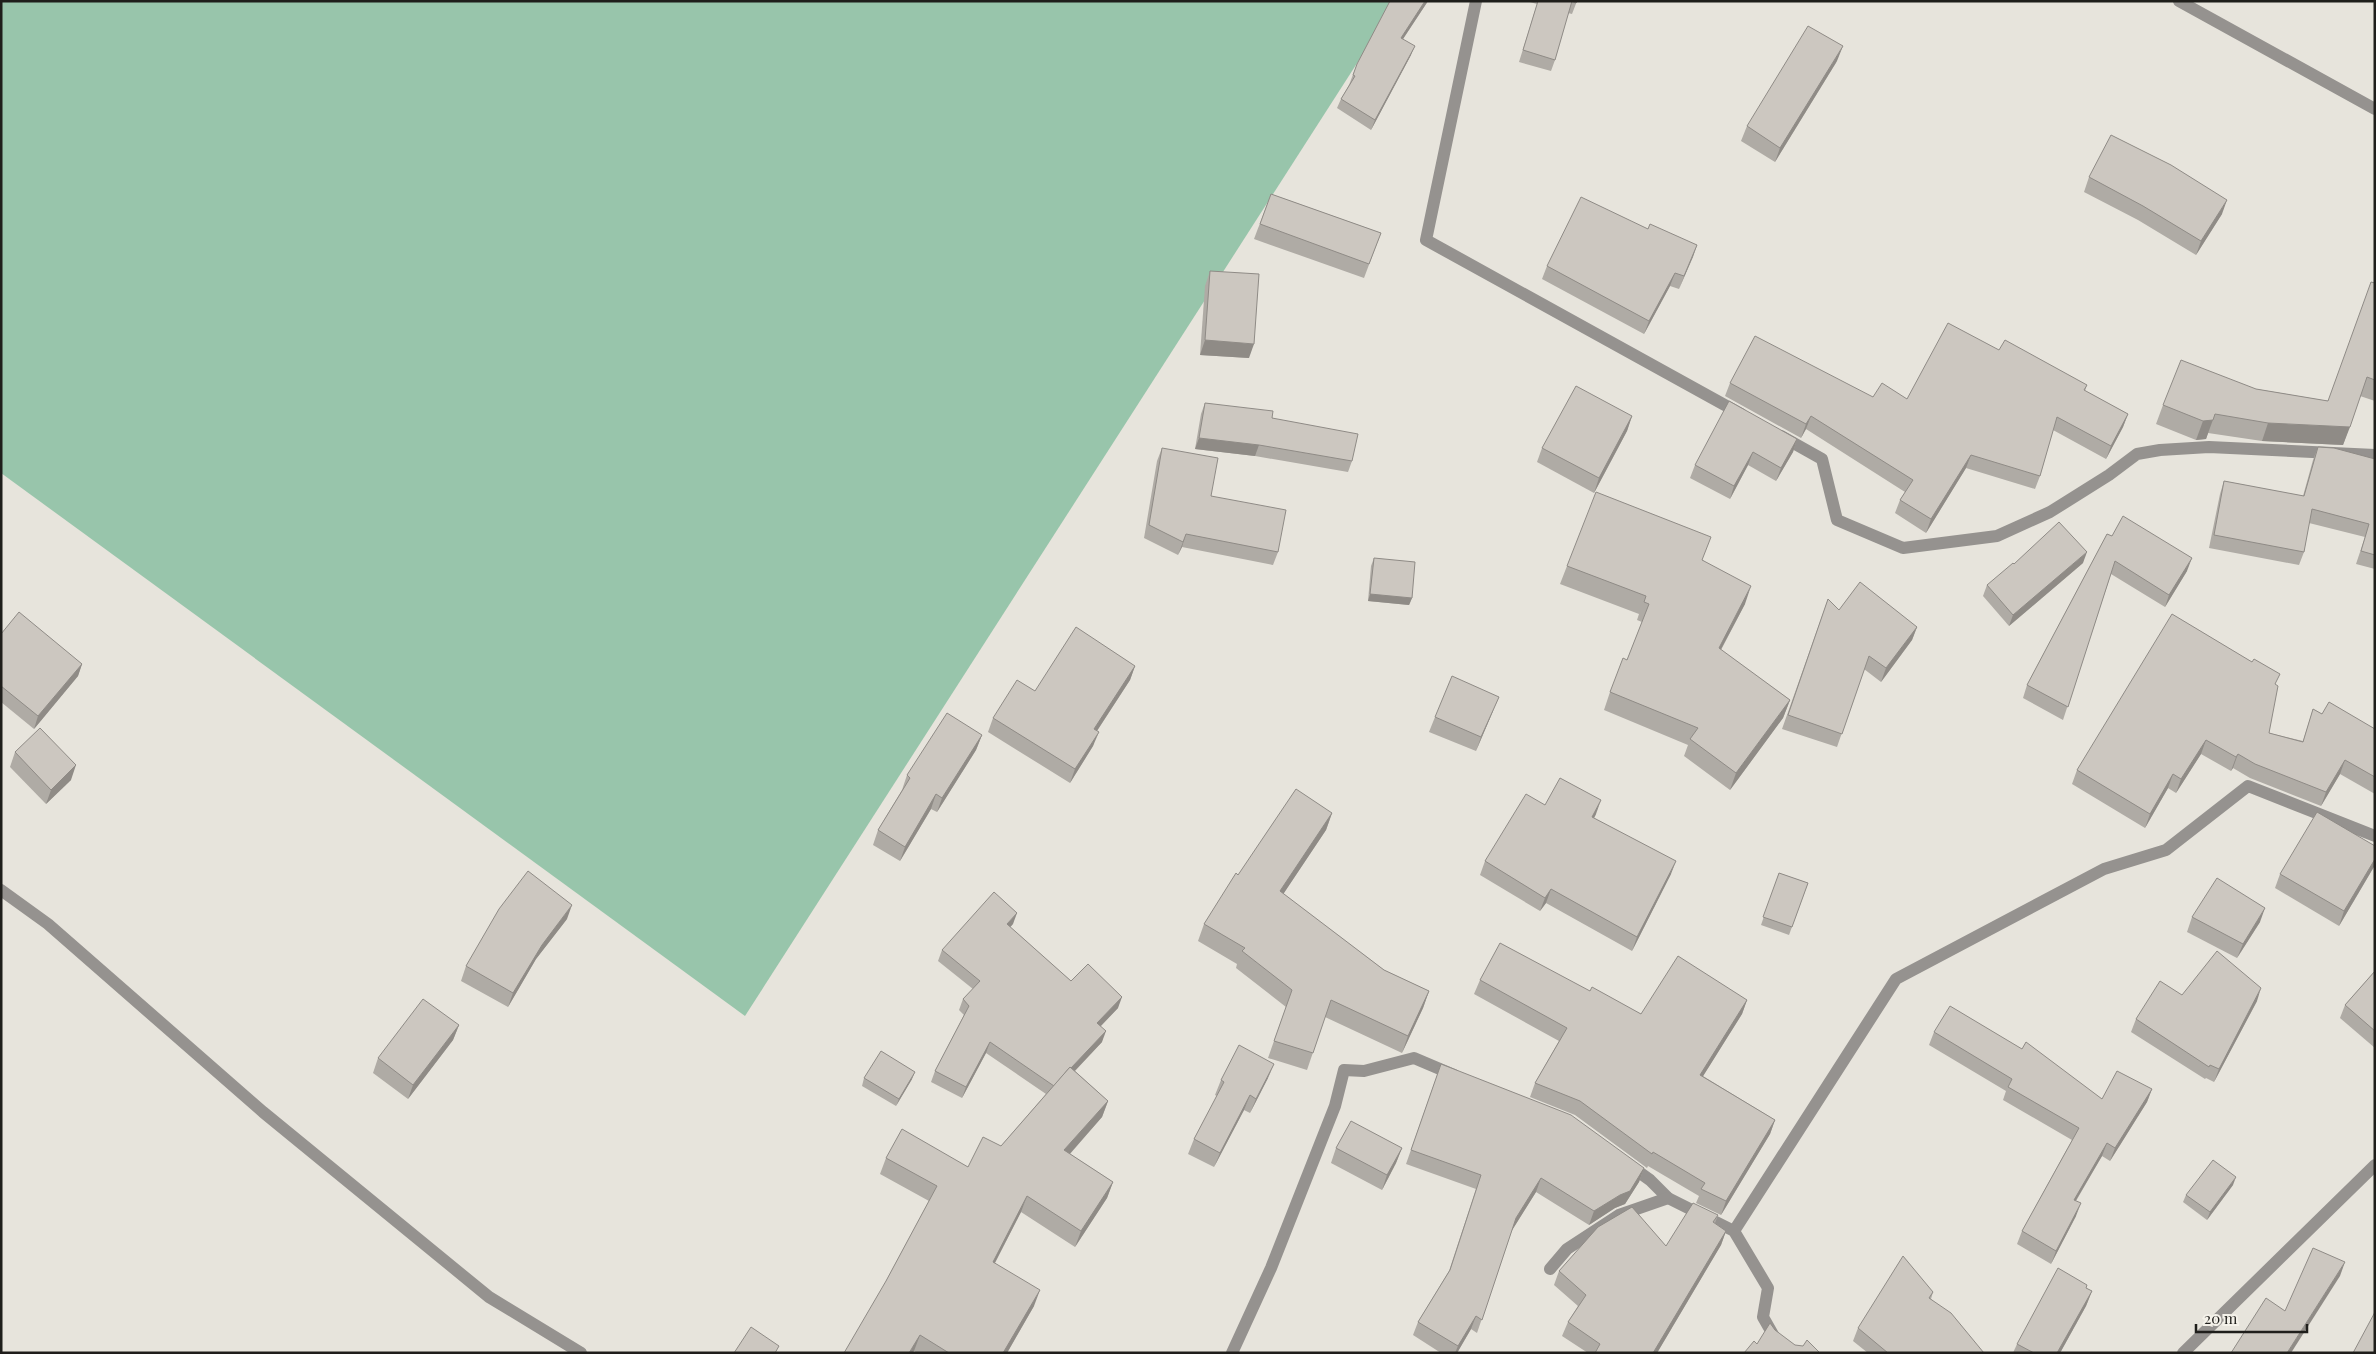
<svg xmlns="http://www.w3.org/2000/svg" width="2376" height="1354" viewBox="0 0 2376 1354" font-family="'Playfair Display',serif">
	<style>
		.green { fill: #98c5ab }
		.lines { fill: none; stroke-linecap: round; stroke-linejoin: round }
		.street { stroke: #95928f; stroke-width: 12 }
		.wall { fill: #afaba5 }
		.shaded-wall { fill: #8f8b86 }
		.building { fill: #ccc7c0; stroke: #8f8b86 }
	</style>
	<rect width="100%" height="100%" fill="#e7e4dc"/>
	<polygon class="green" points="1,1 1397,1 745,1016 1,473"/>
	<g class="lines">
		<g class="street">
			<polyline points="1476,1 1426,240 1741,414"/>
			<polyline points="2179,1 2375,109"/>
			<polyline points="1781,436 1822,459 1837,520 1903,548 1997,536 2050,512 2109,475 2137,454 2160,450 2209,447 2375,455"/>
			<polyline points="1,890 48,924 263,1112 489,1297 581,1353"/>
			<polyline points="1629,1165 1650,1180 1668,1198 1734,1231 1768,1288 1763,1317 1775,1338 1794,1353"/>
			<polyline points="1734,1231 1896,979 2104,869 2166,850 2248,786 2375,836"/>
			<polyline points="1550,1269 1567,1249 1619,1215 1668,1198"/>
			<polyline points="1232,1353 1271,1268 1335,1106 1344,1070 1364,1071 1414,1058 1454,1075"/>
			<polyline points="2183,1353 2375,1165"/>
		</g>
	</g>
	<g class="wall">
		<polygon points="1428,1 1403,39 1411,55 1371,130 1337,108 1341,99 1349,85 1357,64"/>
		<polygon points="1526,1 1577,1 1572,14 1568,13 1555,60 1551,71 1519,62 1537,4"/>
		<polygon points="1837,61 1775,162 1741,141 1747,126"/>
		<polygon points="2089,177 2222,214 2196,255 2138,220 2084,192"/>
		<polygon points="1271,194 1381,233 1364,278 1254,239"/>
		<polygon points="1648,229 1697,245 1679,289 1670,286 1644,334 1542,279 1547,266"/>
		<polygon points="1210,271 1249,358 1200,355 1205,286"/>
		<polygon points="2375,283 2375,401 2360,396 2343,445 2262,441 2208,433 2206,439 2196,440 2156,424 2163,405 2256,389 2328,401"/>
		<polygon points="1999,350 2087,385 2085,391 2128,414 2123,427 2106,459 2053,430 2040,476 2035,489 1966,468 1926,533 1895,513 1900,500 1905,492 1806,429 1801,438 1725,396 1730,383 1873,397 1907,399"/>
		<polygon points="1205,403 1272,418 1352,461 1348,472 1255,456 1195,449 1201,414"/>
		<polygon points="1632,416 1627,431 1594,493 1537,462 1542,448"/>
		<polygon points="1797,439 1793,452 1776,481 1748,465 1730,499 1690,478 1695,465"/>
		<polygon points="2318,447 2375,459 2375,569 2356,564 2365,537 2309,523 2304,552 2299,565 2209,548 2220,494 2224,481 2303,496 2313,460"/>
		<polygon points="1162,448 1211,496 1278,552 1273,565 1182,547 1178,555 1144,538 1157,461"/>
		<polygon points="2107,534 2187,571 2165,607 2111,574 2063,720 2023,698 2027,685"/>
		<polygon points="1374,558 1412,598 1409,605 1368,601 1371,566"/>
		<polygon points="1703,560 1745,604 1721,650 1790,700 1783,718 1730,790 1684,756 1688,745 1604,710 1610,692 1627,660 1642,622 1637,620 1639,614 1560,584 1567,566"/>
		<polygon points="2083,563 2009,626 1983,596 1987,585"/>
		<polygon points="1828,599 1839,610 1917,627 1912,640 1881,682 1864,669 1837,747 1782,729"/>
		<polygon points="1,634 82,664 78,676 34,729 1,702"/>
		<polygon points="1135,666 1130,680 1097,731 1093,746 1070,783 988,732 993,718 1035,691"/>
		<polygon points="2276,685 2269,733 2303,741 2313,709 2322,714 2375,729 2375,794 2340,774 2321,806 2250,778 2233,768 2231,771 2201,754 2176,793 2168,788 2145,828 2072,784 2077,770"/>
		<polygon points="1493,711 1476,751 1429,732 1435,717"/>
		<polygon points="982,735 976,750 937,812 931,809 900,861 873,845 878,830 902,790 907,775"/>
		<polygon points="15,752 71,780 46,804 10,767"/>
		<polygon points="1545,805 1596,814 1594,818 1671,874 1632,951 1546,903 1540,911 1480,875 1485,861"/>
		<polygon points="1332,813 1326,830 1283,894 1384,970 1429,991 1423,1008 1402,1053 1325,1017 1307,1070 1268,1058 1286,1007 1236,968 1237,964 1198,941 1204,924 1238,875"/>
		<polygon points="2375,846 2375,865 2339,926 2275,888 2280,874"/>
		<polygon points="1779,873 1808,883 1789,935 1761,925"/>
		<polygon points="2192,917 2260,922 2237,958 2187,932"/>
		<polygon points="567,919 536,959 508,1007 461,981 466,966"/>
		<polygon points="1013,924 1010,927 1071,981 1118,1008 1101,1026 1102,1042 1075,1071 1108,1101 1102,1117 1070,1154 1113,1182 1107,1198 1075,1247 1021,1212 995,1263 1034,1306 1007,1353 917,1353 914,1351 886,1281 929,1201 880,1174 886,1158 968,1167 1001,1146 1046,1094 986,1053 962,1098 931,1082 935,1071 964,1015 959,1010 963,999 973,989 938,961 942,950"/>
		<polygon points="2375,971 2375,1048 2340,1018 2345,1005"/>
		<polygon points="1480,980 1590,991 1641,1014 1747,1000 1742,1014 1703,1076 1775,1120 1770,1134 1721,1215 1696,1203 1699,1196 1648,1166 1647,1168 1575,1115 1530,1097 1535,1083 1559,1041 1474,994"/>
		<polygon points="2182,995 2257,1001 2214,1082 2206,1078 2205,1079 2131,1032 2136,1019"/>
		<polygon points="459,1025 453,1040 408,1099 373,1073 378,1058"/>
		<polygon points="1934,1032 2102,1099 2152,1089 2147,1102 2110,1161 2102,1156 2076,1201 2076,1216 2051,1264 2017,1244 2022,1231 2072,1140 2003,1100 2006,1091 1929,1045"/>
		<polygon points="1441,1064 1644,1168 1639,1182 1625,1204 1615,1208 1589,1225 1536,1192 1512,1230 1477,1333 1471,1329 1457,1353 1441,1353 1413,1335 1418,1322 1449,1271 1476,1189 1406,1164"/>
		<polygon points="864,1078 912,1079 896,1106 862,1086"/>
		<polygon points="1268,1078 1250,1113 1244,1110 1214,1167 1188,1154 1194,1139 1217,1096 1215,1095 1221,1080"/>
		<polygon points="1336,1148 1402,1148 1396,1163 1382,1190 1331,1163"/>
		<polygon points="2233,1185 2207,1220 2183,1202 2186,1195"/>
		<polygon points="1718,1215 1715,1223 1726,1231 1721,1245 1657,1353 1588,1353 1562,1336 1568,1322 1578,1306 1554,1285 1559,1271 1666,1246"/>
		<polygon points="2086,1288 2092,1291 2086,1306 2060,1353 2013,1353 2017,1344"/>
		<polygon points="1933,1292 1931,1299 1984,1353 1868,1353 1853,1341 1858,1328"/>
	</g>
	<g class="shaded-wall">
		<polygon points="1425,1 1428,1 1397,48 1401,38"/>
		<polygon points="1415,46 1411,55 1371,130 1375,120"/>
		<polygon points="1843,46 1837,61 1775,162 1780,148"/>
		<polygon points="2227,200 2222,214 2196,255 2201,241"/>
		<polygon points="1697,245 1693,257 1679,289 1684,276"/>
		<polygon points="1675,273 1670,286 1644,334 1649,321"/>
		<polygon points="1205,340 1254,344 1249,358 1200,355"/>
		<polygon points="2128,414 2123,427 2106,459 2111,446"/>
		<polygon points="2215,414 2206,439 2196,440 2203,421"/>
		<polygon points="1632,416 1627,431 1594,493 1599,478"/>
		<polygon points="1811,416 1806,429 1801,438 1806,424"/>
		<polygon points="2268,423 2350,427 2343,445 2262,441"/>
		<polygon points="1199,438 1259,445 1255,456 1195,449"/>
		<polygon points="1797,439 1793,452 1776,481 1781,468"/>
		<polygon points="1753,452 1748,465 1730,499 1734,486"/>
		<polygon points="1971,455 1966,468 1926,533 1931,519"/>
		<polygon points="1186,534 1182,547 1178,555 1183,542"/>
		<polygon points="2087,552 2083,563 2009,626 2013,615"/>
		<polygon points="2192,558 2187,571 2165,607 2169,595"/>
		<polygon points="1751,586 1745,604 1712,666 1719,648"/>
		<polygon points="1370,594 1412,598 1409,605 1368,601"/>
		<polygon points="1917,627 1912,640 1881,682 1886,668"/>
		<polygon points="82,664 78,676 34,729 38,716"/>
		<polygon points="1135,666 1130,680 1089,743 1094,729"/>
		<polygon points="1499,697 1493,711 1476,751 1481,737"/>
		<polygon points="1790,700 1783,718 1730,790 1736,773"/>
		<polygon points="1099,732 1093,746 1070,783 1075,769"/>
		<polygon points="982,735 976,750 937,812 942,798"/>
		<polygon points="2206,740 2201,754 2176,793 2181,779"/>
		<polygon points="2238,754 2233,768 2231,771 2236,757"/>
		<polygon points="2345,760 2340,774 2321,806 2326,792"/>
		<polygon points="76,765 71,780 46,804 51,790"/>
		<polygon points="2173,774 2168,788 2145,828 2150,814"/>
		<polygon points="936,794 931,809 900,861 905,847"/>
		<polygon points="1601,800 1596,814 1587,831 1592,817"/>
		<polygon points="1332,813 1326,830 1274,908 1280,891"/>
		<polygon points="2375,859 2375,865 2339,926 2344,911"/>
		<polygon points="1676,861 1671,874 1632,951 1637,937"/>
		<polygon points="1551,889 1546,903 1540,911 1545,898"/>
		<polygon points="572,905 567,919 536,959 508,1007 513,993 542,945"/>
		<polygon points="2265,908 2260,922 2237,958 2243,944"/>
		<polygon points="1017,913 1013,924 1003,935 1007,924"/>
		<polygon points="2261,988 2257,1001 2214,1082 2219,1069"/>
		<polygon points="1429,991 1423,1008 1402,1053 1408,1036"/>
		<polygon points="1122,997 1118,1008 1093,1034 1097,1023"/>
		<polygon points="1747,1000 1742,1014 1695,1089 1700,1075"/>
		<polygon points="459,1025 453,1040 408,1099 413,1085"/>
		<polygon points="1106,1031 1102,1042 1050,1097 1054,1086"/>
		<polygon points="990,1042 986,1053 962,1098 966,1087"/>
		<polygon points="1274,1064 1268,1078 1250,1113 1256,1099"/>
		<polygon points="915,1072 912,1079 896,1106 899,1099"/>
		<polygon points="2152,1089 2147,1102 2110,1161 2115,1148"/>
		<polygon points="1250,1095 1244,1110 1214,1167 1220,1153"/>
		<polygon points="1108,1101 1102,1117 1059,1166 1064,1150"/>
		<polygon points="1775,1120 1770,1134 1721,1215 1726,1201"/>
		<polygon points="2107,1143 2102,1156 2069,1212 2074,1200"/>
		<polygon points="1402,1148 1396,1163 1382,1190 1387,1175"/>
		<polygon points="1644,1168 1639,1182 1625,1204 1615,1208 1589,1225 1594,1211 1620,1195"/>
		<polygon points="2236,1177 2233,1185 2207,1220 2210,1212"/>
		<polygon points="1541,1178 1536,1192 1511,1232 1516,1218"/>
		<polygon points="1113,1182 1107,1198 1075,1247 1081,1231"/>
		<polygon points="1027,1196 1021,1212 987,1278 993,1262"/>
		<polygon points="2081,1203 2076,1216 2051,1264 2056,1251"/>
		<polygon points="1726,1231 1721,1245 1657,1353 1653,1353"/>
		<polygon points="2345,1262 2340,1276 2291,1353 2287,1353"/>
		<polygon points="1040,1290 1034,1306 1007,1353 1003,1353"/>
		<polygon points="2092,1291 2086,1306 2060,1353 2057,1353"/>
		<polygon points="1476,1316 1471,1329 1457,1353 1455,1353 1458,1346"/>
		<polygon points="920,1335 914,1351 913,1353 909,1353"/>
	</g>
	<g class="building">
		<polygon points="1390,1 1425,1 1401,38 1415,46 1375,120 1341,99 1355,76 1353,75 1357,64"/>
		<polygon points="1538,1 1577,1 1576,3 1572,1 1555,60 1523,50"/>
		<polygon points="1808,26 1843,46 1780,148 1747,126"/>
		<polygon points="2111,135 2171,165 2227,200 2201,241 2143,206 2089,177"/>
		<polygon points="1271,194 1381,233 1369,264 1260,224"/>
		<polygon points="1581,197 1648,229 1650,224 1697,245 1684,276 1675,273 1649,321 1547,266"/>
		<polygon points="1210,271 1259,274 1254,344 1205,340"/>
		<polygon points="2371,282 2375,283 2375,380 2367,377 2350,427 2268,423 2215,414 2213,420 2203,421 2163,405 2181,360 2256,389 2328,401"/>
		<polygon points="1948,323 1999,350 2005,340 2087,385 2084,390 2128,414 2111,446 2057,417 2040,476 1971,455 1931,519 1900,500 1913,480 1811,416 1806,424 1730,383 1755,336 1873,397 1882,383 1907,399"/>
		<polygon points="1576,386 1632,416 1599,478 1542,448"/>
		<polygon points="1729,401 1797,439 1781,468 1753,452 1734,486 1695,465"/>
		<polygon points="1205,403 1273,411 1272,418 1358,434 1352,461 1259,445 1199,438"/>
		<polygon points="2318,447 2334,448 2375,459 2375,555 2361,551 2369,524 2312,509 2304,552 2214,535 2224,481 2304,496"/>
		<polygon points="1162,448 1218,458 1211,496 1286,510 1278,552 1186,534 1183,542 1149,525"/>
		<polygon points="1596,492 1711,537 1702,560 1751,586 1719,648 1790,700 1736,773 1690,739 1698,728 1610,692 1623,658 1627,660 1649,604 1644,602 1646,596 1567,566"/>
		<polygon points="2123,516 2192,558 2169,595 2115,561 2068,707 2027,685 2107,534 2112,536"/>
		<polygon points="2059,522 2087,552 2013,615 1987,585 2013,563 2014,564"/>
		<polygon points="1374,558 1415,562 1412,598 1370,594"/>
		<polygon points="1860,582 1917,627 1886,668 1869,656 1842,734 1788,715 1828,599 1839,610"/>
		<polygon points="19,612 82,664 38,716 1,686 1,634"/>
		<polygon points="2172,614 2252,662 2254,659 2280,674 2275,684 2278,686 2269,733 2303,742 2313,709 2322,714 2329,702 2375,729 2375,777 2345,760 2326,792 2255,764 2238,754 2236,757 2206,740 2181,779 2173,774 2150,814 2077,770"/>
		<polygon points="1076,627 1135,666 1094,729 1099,732 1075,769 993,718 1017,680 1035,691"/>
		<polygon points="1452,676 1499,697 1481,737 1435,717"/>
		<polygon points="947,713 982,735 942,798 936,794 905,847 878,830 910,778 907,775"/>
		<polygon points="40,728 76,765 51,790 15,752"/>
		<polygon points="1560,778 1601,800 1592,817 1676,861 1637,937 1551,889 1545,898 1485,861 1526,794 1545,805"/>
		<polygon points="1296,789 1332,813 1280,891 1384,970 1429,991 1408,1036 1331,1000 1313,1053 1274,1041 1292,990 1242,951 1245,948 1204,924 1236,873 1238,875"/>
		<polygon points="2317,812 2375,846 2375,859 2344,911 2280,874"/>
		<polygon points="528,871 572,905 542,945 513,993 466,966 499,909"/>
		<polygon points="1779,873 1808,883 1792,927 1763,917"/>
		<polygon points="2217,878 2265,908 2243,944 2192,917"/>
		<polygon points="994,892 1017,913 1007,924 1071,981 1088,964 1122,997 1097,1023 1106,1031 1071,1068 1070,1067 1054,1086 990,1042 966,1087 935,1071 969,1006 963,999 980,981 942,950"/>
		<polygon points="1500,943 1590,991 1592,987 1641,1014 1678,956 1747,1000 1700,1075 1775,1120 1726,1201 1701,1189 1705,1183 1653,1152 1652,1154 1580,1101 1535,1083 1567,1028 1480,980"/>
		<polygon points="2217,951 2261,988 2219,1069 2210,1065 2209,1067 2136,1019 2160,981 2182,995"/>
		<polygon points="2375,971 2375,1031 2345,1005"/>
		<polygon points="423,999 459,1025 413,1085 378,1058"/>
		<polygon points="1950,1006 2022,1049 2026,1042 2102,1099 2117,1071 2152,1089 2115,1148 2107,1143 2074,1200 2081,1203 2056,1251 2022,1231 2079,1128 2008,1087 2012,1079 1934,1032"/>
		<polygon points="1239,1045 1274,1064 1256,1099 1250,1095 1220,1153 1194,1139 1224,1082 1221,1080"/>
		<polygon points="881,1051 915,1072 899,1099 864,1078"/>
		<polygon points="1441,1064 1571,1115 1644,1168 1630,1191 1620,1195 1594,1211 1541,1178 1516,1218 1482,1320 1476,1316 1458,1346 1418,1322 1450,1270 1481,1175 1411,1150"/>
		<polygon points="1070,1067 1108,1101 1064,1150 1113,1182 1081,1231 1027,1196 993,1262 1040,1290 1003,1353 949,1353 920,1335 909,1353 844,1353 886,1281 937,1186 886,1158 902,1129 968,1167 983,1137 1001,1146"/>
		<polygon points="1351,1121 1402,1148 1387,1175 1336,1148"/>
		<polygon points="2213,1160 2236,1177 2210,1212 2186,1195"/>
		<polygon points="1693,1203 1718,1215 1713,1222 1726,1231 1653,1353 1595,1353 1600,1344 1568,1322 1586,1295 1559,1271 1598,1227 1632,1207 1666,1246"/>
		<polygon points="2313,1248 2345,1262 2287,1353 2231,1353 2266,1298 2285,1311"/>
		<polygon points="1903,1256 1933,1292 1929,1298 1951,1313 1984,1353 1888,1353 1858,1328"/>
		<polygon points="2058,1268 2087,1285 2086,1288 2092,1291 2057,1353 2034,1353 2017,1344"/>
		<polygon points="2375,1312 2375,1353 2353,1353"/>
		<polygon points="1770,1323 1775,1330 1795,1345 1803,1346 1807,1340 1820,1353 1744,1353 1754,1341 1757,1344"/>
		<polygon points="751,1327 779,1346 775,1353 734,1353"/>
	</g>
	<rect width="2376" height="1354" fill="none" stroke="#1f1e1b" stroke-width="5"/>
	<path d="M2196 1324v8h111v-8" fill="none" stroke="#1f1e1b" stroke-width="2.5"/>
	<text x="2204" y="1324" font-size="15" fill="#1f1e1b" stroke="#f4f1e9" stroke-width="4" paint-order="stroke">20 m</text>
</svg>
